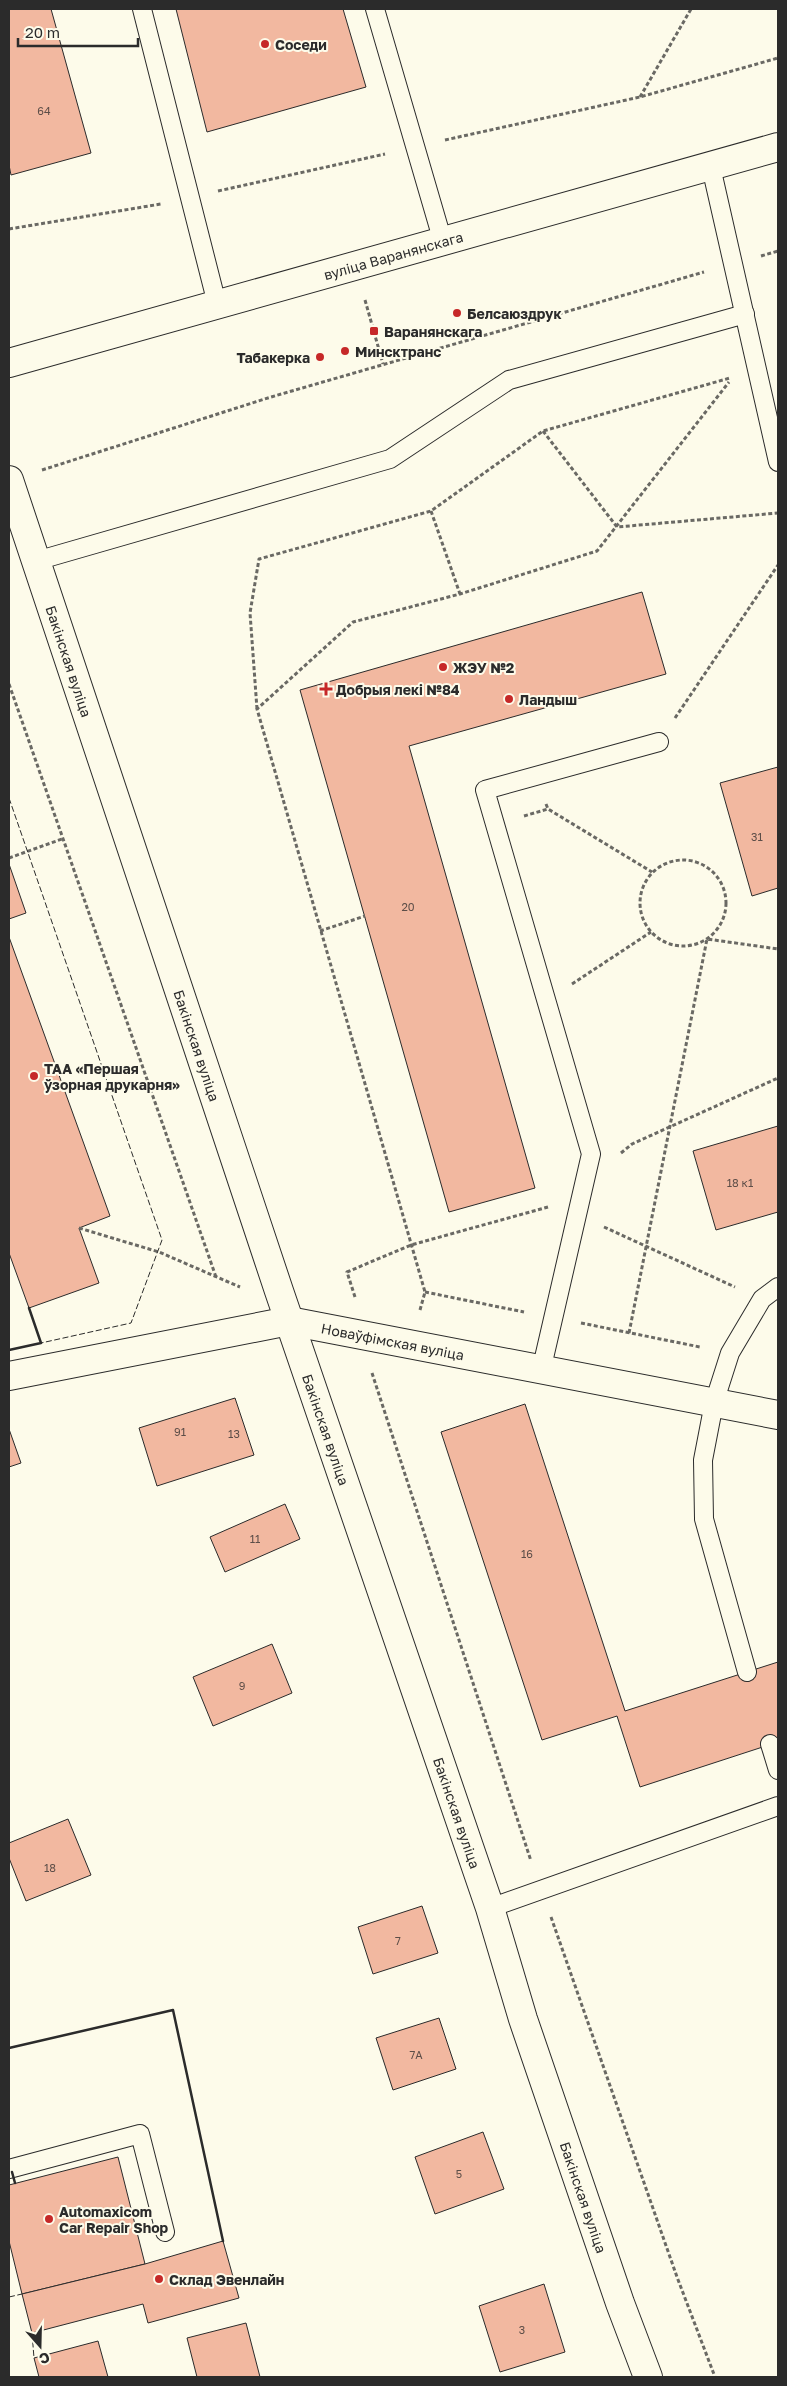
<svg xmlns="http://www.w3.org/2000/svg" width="787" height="2386" viewBox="0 0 787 2386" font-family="'Golos Text',sans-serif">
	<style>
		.building { fill: #f2b8a0; stroke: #2b2b2b }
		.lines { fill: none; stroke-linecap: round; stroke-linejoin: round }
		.service-casing { stroke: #2b2b2b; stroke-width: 20 }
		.minor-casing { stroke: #2b2b2b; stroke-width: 30 }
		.secondary-casing { stroke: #2b2b2b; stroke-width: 30 }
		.path { stroke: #6a6964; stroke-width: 3; stroke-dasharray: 4 2.5; stroke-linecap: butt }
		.service { stroke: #fdfbea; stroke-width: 18 }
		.minor { stroke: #fdfbea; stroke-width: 28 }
		.secondary { stroke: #fdfbea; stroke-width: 28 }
		.fence { stroke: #2b2b2b; stroke-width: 1; stroke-dasharray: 6 2.5; stroke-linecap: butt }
		.wall { stroke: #2b2b2b; stroke-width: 2.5 }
		.poi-dot { fill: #c62828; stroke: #fdfbea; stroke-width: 2 }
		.labels { text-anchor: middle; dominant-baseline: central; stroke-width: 4; stroke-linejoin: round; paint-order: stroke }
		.number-label { font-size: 11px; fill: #5d4e48 }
		.poi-label { font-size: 14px; font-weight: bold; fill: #2b2b2b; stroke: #fdfbea; text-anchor: start }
		.street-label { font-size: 14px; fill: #2b2b2b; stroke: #fdfbea }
	</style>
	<rect width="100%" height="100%" fill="#fdfbea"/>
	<g class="building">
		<polygon points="9,9 51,9 91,153 11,175 9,165"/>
		<polygon points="176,9 343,9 366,87 207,132"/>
		<polygon points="642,592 666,674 409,746 535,1188 449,1212 300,690"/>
		<polygon points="778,767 778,888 752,896 720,783"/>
		<polygon points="9,864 26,913 9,919"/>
		<polygon points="9,937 110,1216 79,1228 99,1283 29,1308 9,1253"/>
		<polygon points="778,1126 778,1212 716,1230 693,1151"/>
		<polygon points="235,1398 254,1455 157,1486 139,1428"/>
		<polygon points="525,1404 625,1711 778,1662 778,1742 640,1787 617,1716 542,1740 441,1432"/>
		<polygon points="9,1429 21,1463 9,1467"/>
		<polygon points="285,1504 300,1539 225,1572 210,1537"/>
		<polygon points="272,1644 292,1693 213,1726 193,1677"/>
		<polygon points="68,1819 91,1875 26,1901 9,1858 9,1843"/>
		<polygon points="422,1906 438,1953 373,1974 358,1927"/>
		<polygon points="439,2018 456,2069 393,2090 376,2038"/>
		<polygon points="483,2132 504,2189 435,2214 415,2157"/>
		<polygon points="118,2157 145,2264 22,2294 9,2241 9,2185"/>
		<polygon points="223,2241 239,2298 148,2323 143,2304 32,2333 22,2294 145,2264"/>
		<polygon points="544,2284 565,2352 500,2372 479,2306"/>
		<polygon points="246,2323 260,2377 197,2377 187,2338"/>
		<polygon points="98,2341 108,2377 39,2377 34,2358"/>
	</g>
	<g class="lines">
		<g class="service-casing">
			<g id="service">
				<polyline points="142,9 217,304"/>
				<polyline points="375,9 443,242"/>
				<polyline points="711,167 778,462"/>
				<polyline points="36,561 390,459 509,380 745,314"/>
				<polyline points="541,1371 591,1154 485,790 659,742"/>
				<polyline points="747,1672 704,1519 703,1460 714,1403 730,1353 762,1299 778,1287"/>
				<polyline points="770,1744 778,1770"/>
				<polyline points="490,1908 778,1806"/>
				<polyline points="9,2169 140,2134 165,2232"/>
			</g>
		</g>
		<g class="minor-casing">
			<g id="minor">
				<path id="s1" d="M9 480 279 1291 490 1908 523 2019 620 2303 648 2377"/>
				<path id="s2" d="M9 1376 289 1321 778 1415"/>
			</g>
		</g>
		<g class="secondary-casing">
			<g id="secondary">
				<path id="s3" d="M9 363 778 147"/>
			</g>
		</g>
		<g class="path">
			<polyline points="640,97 691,9"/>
			<polyline points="445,140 640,97 778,58"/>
			<polyline points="218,191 385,154"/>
			<polyline points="9,229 161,204"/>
			<polyline points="761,256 778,251"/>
			<polyline points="365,300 383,364"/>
			<polyline points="543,431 617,527 778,513"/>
			<polyline points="42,470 271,397 704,272"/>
			<polyline points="431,511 460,594"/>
			<polyline points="9,684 216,1277"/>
			<polyline points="257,709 250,613 259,559 431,511 543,431 730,378"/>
			<polyline points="675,718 778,565"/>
			<polyline points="546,804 548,809 652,872"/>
			<polyline points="524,816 548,809"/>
			<polyline points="9,858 62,839"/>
			<circle cx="683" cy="903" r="43"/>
			<polyline points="320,931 365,916"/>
			<polyline points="572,984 651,932"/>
			<polyline points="621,1153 632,1144 778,1078"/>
			<polyline points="604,1227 735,1287"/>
			<polyline points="79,1228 159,1252 240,1287"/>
			<polyline points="425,1292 524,1312"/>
			<polyline points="355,1297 347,1272 411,1245 548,1207"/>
			<polyline points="420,1310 425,1292 257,709 353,622 460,594 597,551 729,382"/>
			<polyline points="581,1323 700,1347"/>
			<polyline points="629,1333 707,939 778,949"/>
			<polyline points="372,1373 531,1861"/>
			<polyline points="551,1917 677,2277 715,2377"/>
		</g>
		<use href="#service" class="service"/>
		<use href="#minor" class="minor"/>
		<use href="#secondary" class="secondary"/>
		<g class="fence">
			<polyline points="9,798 162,1240 131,1323 41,1343"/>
			<polyline points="9,2297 22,2294"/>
			<polyline points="32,2333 34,2358"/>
		</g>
		<g class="wall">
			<polyline points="9,1350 41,1343 29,1308"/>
			<polyline points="9,2048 173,2010 223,2241"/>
			<polyline points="12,2172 15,2183"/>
		</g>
	</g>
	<g class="poi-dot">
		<circle cx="265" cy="44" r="5"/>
		<circle cx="457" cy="313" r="5"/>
		<rect x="369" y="326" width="10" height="10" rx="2.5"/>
		<circle cx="345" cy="351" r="5"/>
		<circle cx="320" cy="357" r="5"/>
		<circle cx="443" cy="667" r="5"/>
		<path d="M323.5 681.5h5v5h5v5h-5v5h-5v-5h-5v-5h5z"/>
		<circle cx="509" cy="699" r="5"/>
		<circle cx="34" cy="1076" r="5"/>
		<circle cx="49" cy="2219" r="5"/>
		<circle cx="159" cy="2279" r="5"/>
	</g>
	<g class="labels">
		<g class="number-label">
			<text x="44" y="110">64</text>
			<text x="757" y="836">31</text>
			<text x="408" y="906">20</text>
			<text x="740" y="1182">18 к1</text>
			<text x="180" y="1431">91</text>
			<text x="234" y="1433">13</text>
			<text x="255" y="1538">11</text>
			<text x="527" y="1553">16</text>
			<text x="242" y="1685">9</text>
			<text x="50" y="1867">18</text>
			<text x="398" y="1940">7</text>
			<text x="416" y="2054">7А</text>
			<text x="459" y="2173">5</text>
			<text x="522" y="2329">3</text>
		</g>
		<g class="poi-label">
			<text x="275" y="44">Соседи</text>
			<text x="467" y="313">Белсаюздрук</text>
			<text x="384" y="331">Варанянскага</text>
			<text x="355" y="351">Минсктранс</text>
			<text x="310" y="357" text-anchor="end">Табакерка</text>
			<text x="453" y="667">ЖЭУ №2</text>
			<text x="336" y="689">Добрыя лекі №84</text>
			<text x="519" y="699">Ландыш</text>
			<text x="44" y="1068">ТАА «Першая<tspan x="44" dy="16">ўзорная друкарня»</tspan></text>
			<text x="59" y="2211">Automaxicom<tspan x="59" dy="16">Car Repair Shop</tspan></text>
			<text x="169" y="2279">Склад Эвенлайн</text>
		</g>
		<g class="street-label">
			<text stroke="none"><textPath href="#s3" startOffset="399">вуліца Варанянскага</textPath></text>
			<text stroke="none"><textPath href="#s1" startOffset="191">Бакінская вуліца</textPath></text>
			<text stroke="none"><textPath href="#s1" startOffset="596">Бакінская вуліца</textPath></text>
			<text stroke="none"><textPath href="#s2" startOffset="391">Новаўфімская вуліца</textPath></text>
			<text stroke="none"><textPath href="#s1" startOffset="1001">Бакінская вуліца</textPath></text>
			<text stroke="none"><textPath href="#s1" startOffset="1406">Бакінская вуліца</textPath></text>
			<text stroke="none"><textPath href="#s1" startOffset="1811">Бакінская вуліца</textPath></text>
		</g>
	</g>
	<rect width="787" height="2386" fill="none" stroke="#2b2b2b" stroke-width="20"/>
	<g transform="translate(40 2346) rotate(160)" stroke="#fdfbea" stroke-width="4" paint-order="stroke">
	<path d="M0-4L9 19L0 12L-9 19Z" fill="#2b2b2b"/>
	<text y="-8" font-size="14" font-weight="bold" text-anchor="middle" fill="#2b2b2b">С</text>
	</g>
	<path d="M18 38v8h120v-8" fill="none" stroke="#2b2b2b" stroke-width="2.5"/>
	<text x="25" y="38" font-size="15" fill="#2b2b2b" stroke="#fdfbea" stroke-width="4" paint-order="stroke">20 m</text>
</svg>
